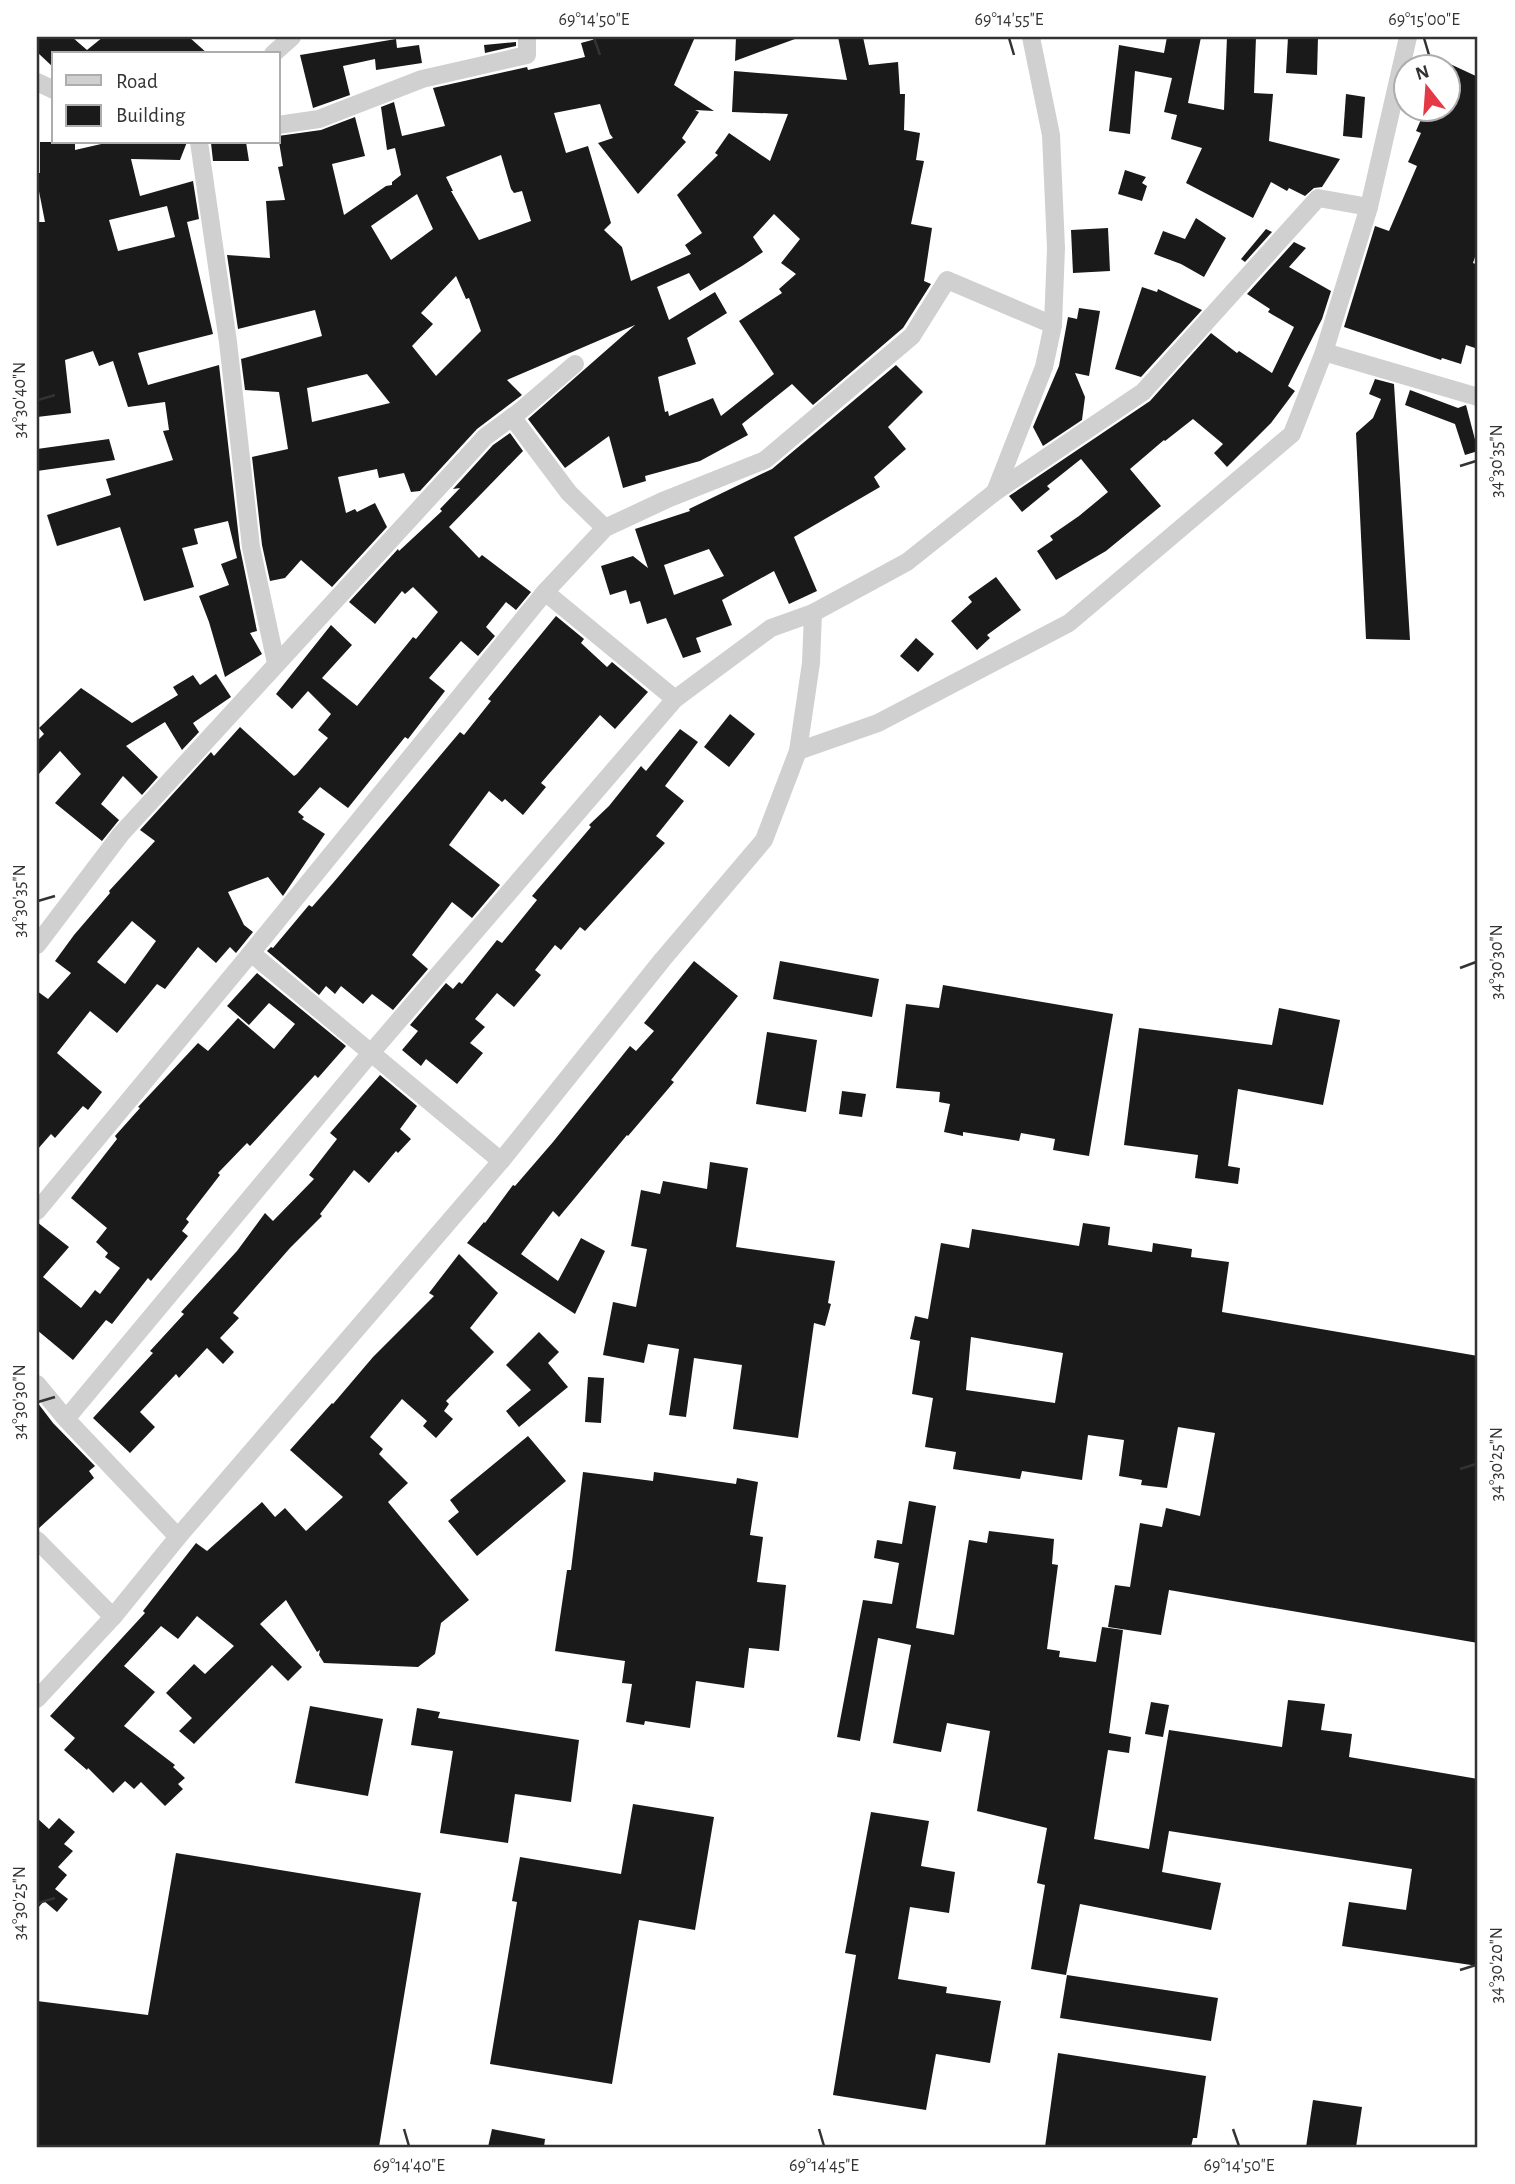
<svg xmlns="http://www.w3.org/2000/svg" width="1515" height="2184" viewBox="0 0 1515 2184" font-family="'Alegreya Sans',sans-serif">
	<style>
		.building { fill: #1a1a1a; fill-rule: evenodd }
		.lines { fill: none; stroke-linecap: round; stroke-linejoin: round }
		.street { stroke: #d0d0d0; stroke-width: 18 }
		.ticks { fill: none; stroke: #333; stroke-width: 2.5 }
		.neatline { fill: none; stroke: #333; stroke-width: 2.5 }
		.ticks-label { font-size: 18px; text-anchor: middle; fill: #333 }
	</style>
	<rect width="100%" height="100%" fill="#fff"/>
	<g class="building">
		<polygon points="37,37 72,37 87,50 103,37 189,37 208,54 54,54 54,68 37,52"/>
		<path d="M603 37H695L674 85 714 111 695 110 699 112 682 138 686 142 638 194 598 143 613 138 610 134 600 104 554 113 566 153 588 146 611 223 604 230 622 247 631 281 691 254 685 245 702 233 677 195 718 155 715 153 729 133 770 161 788 114 732 112 734 71 847 80 838 37H863L869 65 898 62 900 94H905L904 130 920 133 916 160 924 161 911 224 932 228 924 281 931 284 903 328 813 405 792 384 742 424 748 435 700 461 645 476 646 481 623 488 609 436 565 468 528 419 635 325 507 380 522 395 477 429 420 491 411 492 404 473 379 478 377 469 338 477 346 513 355 509 357 512 375 503 387 527 332 587 301 560 285 578 270 581 262 545 252 457 288 449 279 392 245 390 241 359 322 336 315 310 238 329 227 255 270 258 266 201 285 200 278 167 283 166 278 136 321 130 355 117 365 156 332 164 344 215 386 186 392 185V182L401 175 395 148 387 150 381 107 394 102 402 136 445 126 433 88 527 67 528 70 585 57 581 43ZM501 155 511 189 514 193 522 191 531 221 479 240 451 191H453L446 177ZM417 194 433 229 391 260 371 226ZM774 214 800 239 781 263 796 274 779 289 782 293 739 321 774 374 721 416 713 398 669 416 668 411 665 412 658 377 696 364 687 338 727 313 715 292 669 320 657 287 689 273 700 291 742 266 763 252 753 237ZM456 276 466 299 469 298 481 331 436 376 412 346 433 324 421 313ZM367 374 390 403 312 422 307 388Z"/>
		<polygon points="736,37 795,37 795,39 735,61"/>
		<polygon points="1167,37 1201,37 1188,103 1224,110 1227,37 1256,37 1254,93 1273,94 1269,141 1340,159 1322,187 1314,188 1305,196 1289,188 1287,191 1271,182 1253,218 1186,183 1202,148 1171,139 1177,115 1164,112 1172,78 1135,71 1130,134 1109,131 1119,45 1164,53"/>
		<polygon points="1288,37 1318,37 1317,75 1286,73"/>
		<polygon points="396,39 397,48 419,45 422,63 376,70 375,59 343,66 350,95 313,108 300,55"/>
		<polygon points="516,42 516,46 485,53 484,45"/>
		<polygon points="1448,63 1478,77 1478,248 1473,263 1478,265 1478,349 1466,345 1461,364 1442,358 1441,360 1344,327 1375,226 1389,231 1417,166 1408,162 1421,133 1416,131 1426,108 1448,108"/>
		<polygon points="1346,94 1365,97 1362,138 1343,136"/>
		<path d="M40 142H75V150L110 142H187L180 160 131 159 140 196 193 181 199 219 187 222 213 334 138 353 148 385 219 365 240 548 257 631 250 633 262 654 225 677 209 622 199 596 229 585 221 564 237 558 228 521 194 529 198 544 182 548 194 587 144 601 120 527 57 546 47 515 111 495 106 479 173 460 163 431 169 430 165 402 128 407 113 361 99 366 93 351 65 360 71 413 37 417V222H45L37 181V173H40ZM167 206 175 237 118 251 109 220Z"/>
		<polygon points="220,142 246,142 249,161 213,161 211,143"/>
		<polygon points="1125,170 1146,177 1142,183 1147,186 1142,201 1118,194"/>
		<polygon points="1196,218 1226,238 1204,277 1181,264 1154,254 1163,231 1185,239"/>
		<polygon points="1108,228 1110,271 1073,273 1071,230"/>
		<polygon points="1266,229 1272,232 1245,262 1241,259"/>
		<polygon points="1294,242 1306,248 1289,267 1331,291 1322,319 1288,386 1295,391 1271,423 1227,467 1214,453 1223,444 1193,419 1165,441 1164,440 1130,469 1161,506 1106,551 1056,580 1037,551 1053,540 1050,536 1079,516 1108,492 1081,459 1047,486 1050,489 1022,512 1009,496 1150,401 1211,333 1237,353 1239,351 1272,373 1294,327 1268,312 1270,309 1247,294"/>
		<polygon points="1142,287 1157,292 1158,289 1202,310 1141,377 1115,369"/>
		<polygon points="1079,308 1100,311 1089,376 1075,373 1085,397 1082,420 1043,446 1033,427 1059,366 1068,317 1077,319"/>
		<path d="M896 365 923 392 888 427 906 449 874 477 880 487 794 537 817 591 789 604 774 571 722 600 732 625 696 638 701 652 683 658 666 618 647 624 640 601 630 604 626 590 610 595 601 566 633 556 648 568 635 529 690 511 689 509 772 469ZM709 549 724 576 674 595 664 565Z"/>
		<polygon points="1375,379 1394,384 1410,640 1366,639 1356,433 1373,418 1381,399 1369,394"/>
		<polygon points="1410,390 1458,408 1466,405 1478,451 1465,455 1455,424 1405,405"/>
		<path d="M510 433 523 451 449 527 479 558 482 555 531 592 516 610 506 602 486 627 495 636 478 656 461 641 429 678 445 691 408 739 405 737 348 808 320 787 298 812 304 817 302 819 325 834 283 896 268 877 228 892 244 925 253 932 236 953 230 947 216 963 198 947 165 989 157 984 117 1033 90 1011 57 1053 102 1092 88 1110 83 1106 55 1138 51 1134 37 1150V991L48 999 71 973 55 961 74 935 110 893 109 891 155 841 140 830 211 752 214 756 240 727 294 776 297 774 328 738 318 730 331 714 308 691 292 709 276 694 331 625 352 645 322 678 357 706 413 637 416 639 438 612 413 587 405 594 402 591 375 624 349 602 398 549 399 551 442 511 440 509 460 488 453 489 493 445ZM132 921 156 941 125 984 97 962Z"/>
		<polygon points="109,439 115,460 37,471 37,449"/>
		<polygon points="996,577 1021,610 987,635 990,638 977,650 951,621 972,602 968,597"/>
		<polygon points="556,616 584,639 581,643 607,667 612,662 648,692 615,729 600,715 541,783 546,787 523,815 505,799 502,802 489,791 449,845 500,885 472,918 452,902 412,955 428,969 393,1010 372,994 363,1004 341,986 335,994 326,986 319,995 267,951 271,947 273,948 309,905 312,907 333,883 460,732 464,735 491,701 488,699"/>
		<polygon points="916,638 934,654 918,672 900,656"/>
		<polygon points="216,674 231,697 193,723 199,732 182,750 165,722 126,746 158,777 142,795 123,776 101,804 119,820 102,841 55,803 81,774 60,751 37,776 37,741 44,734 39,728 81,688 132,723 178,695 173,687 193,675 200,685"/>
		<polygon points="730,714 755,734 729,767 704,747"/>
		<polygon points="680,729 698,742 665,786 684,801 656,836 665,843 585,931 580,927 561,950 555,945 535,970 541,975 514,1007 497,993 475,1019 485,1027 470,1043 483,1053 457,1084 426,1059 421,1066 402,1050 418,1031 410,1025 446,983 453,989 459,982 462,984 497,940 502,943 537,900 532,896 591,827 589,825 609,806 641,766 646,771"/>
		<polygon points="694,961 738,996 671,1080 674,1082 628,1136 627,1135 559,1217 553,1211 521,1254 558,1281 581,1238 605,1251 575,1314 467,1243 484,1222 485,1223 513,1185 515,1186 553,1142 630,1046 636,1051 654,1031 644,1023"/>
		<polygon points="780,961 879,979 872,1017 773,999"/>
		<polygon points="257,973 346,1046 318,1078 315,1075 250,1146 247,1143 218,1173 220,1175 186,1219 189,1222 182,1231 188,1236 151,1281 148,1278 112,1324 106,1320 73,1360 37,1330 37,1222 69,1247 43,1277 81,1308 95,1290 100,1294 120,1268 105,1257 108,1253 96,1242 107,1228 71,1198 117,1139 115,1136 140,1108 138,1107 198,1043 208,1051 238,1018 274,1049 295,1024 269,1003 249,1025 227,1006"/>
		<polygon points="943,985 1113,1014 1089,1156 1053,1150 1055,1139 1021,1133 1019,1141 963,1132 963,1136 944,1132 950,1104 939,1102 940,1092 896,1088 906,1004 939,1008"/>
		<polygon points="1279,1008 1340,1020 1323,1105 1238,1089 1228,1166 1240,1168 1238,1184 1195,1178 1198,1155 1124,1145 1139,1028 1272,1045"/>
		<polygon points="767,1032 817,1040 806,1112 756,1104"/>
		<polygon points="380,1075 417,1106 400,1129 411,1139 398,1153 396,1151 369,1183 354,1170 320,1214 322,1216 290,1248 233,1313 239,1318 220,1338 234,1352 223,1364 207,1348 179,1378 176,1374 140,1412 155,1427 130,1453 93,1418 153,1353 150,1351 184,1314 181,1312 237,1251 265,1213 273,1221 314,1179 309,1175 337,1139 330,1133"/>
		<polygon points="842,1091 866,1094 862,1117 839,1114"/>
		<polygon points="710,1162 748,1168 736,1247 835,1261 828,1303 831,1304 825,1326 814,1323 798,1438 733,1429 742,1365 694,1358 686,1417 669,1415 679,1349 648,1344 644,1363 603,1355 613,1302 636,1307 647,1249 631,1246 641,1190 660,1194 663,1181 707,1189"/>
		<path d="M1083 1223 1110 1227 1108 1245 1152 1252 1153 1243 1192 1249 1191 1257 1229 1262 1222 1312 1478 1356V1643L1169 1590 1161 1635 1108 1627 1115 1585 1130 1587 1140 1523 1162 1527 1166 1508 1200 1516 1215 1433 1178 1427 1167 1488 1141 1485 1142 1480 1119 1476 1124 1440 1088 1435 1082 1480 1022 1471 1020 1479 953 1469 956 1452 925 1447 933 1398 912 1394 920 1341 910 1339 915 1316 928 1319 941 1243 969 1248 972 1229 1079 1246ZM971 1337 1063 1353 1055 1403 966 1390Z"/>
		<polygon points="459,1254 498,1293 470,1328 494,1352 446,1401 449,1404 444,1411 453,1419 436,1438 423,1426 427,1421 402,1399 370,1437 383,1449 379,1454 408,1483 388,1502 469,1600 441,1623 435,1654 418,1667 324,1663 319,1655 320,1650 317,1652 286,1600 260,1624 302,1667 288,1681 272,1665 194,1744 179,1731 192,1718 166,1693 194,1664 205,1674 234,1646 197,1616 178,1639 161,1626 124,1666 155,1692 124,1726 175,1765 173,1767 185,1778 178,1784 183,1789 165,1806 141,1782 134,1789 125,1781 113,1793 88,1768 87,1770 64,1750 75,1738 50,1716 145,1613 143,1611 196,1543 207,1551 262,1502 275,1517 285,1508 306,1531 343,1497 290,1450 332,1403 333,1404 373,1357 434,1296 429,1293"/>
		<polygon points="539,1332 559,1352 548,1363 568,1387 519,1427 506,1411 531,1390 506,1365"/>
		<polygon points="588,1377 604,1378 601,1423 585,1422"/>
		<polygon points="37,1402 53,1423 95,1466 89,1471 94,1478 38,1529"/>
		<polygon points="528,1436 566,1481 477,1556 448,1521 459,1512 450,1500"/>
		<polygon points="583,1472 653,1481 654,1472 736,1484 737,1478 758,1482 750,1535 763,1537 757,1582 786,1585 779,1651 749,1648 744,1688 696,1681 690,1728 645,1721 644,1725 626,1722 632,1684 622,1683 625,1661 555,1651 567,1570 571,1570"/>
		<polygon points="909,1501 936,1506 916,1628 954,1635 969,1540 987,1543 989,1531 1054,1539 1052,1564 1058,1565 1047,1649 1060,1651 1059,1657 1096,1662 1102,1627 1123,1630 1109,1733 1131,1737 1129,1753 1108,1750 1094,1839 1149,1849 1169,1730 1282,1747 1288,1700 1325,1704 1321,1730 1352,1734 1349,1757 1478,1779 1478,1966 1342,1946 1349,1902 1406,1910 1412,1869 1169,1831 1162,1872 1221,1883 1211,1930 1080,1904 1066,1975 1031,1969 1045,1885 1037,1883 1047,1828 977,1811 990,1731 947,1723 941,1752 893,1743 911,1645 878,1638 860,1741 837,1737 863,1600 892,1604 899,1563 874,1558 877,1540 902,1544"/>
		<polygon points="1151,1702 1169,1705 1163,1737 1145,1734"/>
		<polygon points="310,1706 383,1719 368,1796 295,1783"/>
		<polygon points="417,1708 440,1712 438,1718 579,1740 571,1802 515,1794 508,1843 440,1833 453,1751 411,1745"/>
		<polygon points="633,1804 714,1817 695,1930 639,1920 612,2084 490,2064 517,1902 512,1901 520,1857 621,1874"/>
		<polygon points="871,1812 929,1821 921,1866 955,1872 949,1913 910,1907 898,1979 947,1987 946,1993 1001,2001 990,2063 936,2054 926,2110 833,2095 856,1955 845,1953"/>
		<polygon points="37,1818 49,1829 59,1818 75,1832 64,1844 73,1851 58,1867 67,1875 55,1889 68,1899 57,1912 44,1901 37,1909"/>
		<polygon points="176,1853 421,1893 379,2147 37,2147 37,2001 148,2015"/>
		<polygon points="1067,1975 1218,1998 1211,2041 1060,2018"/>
		<polygon points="1058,2053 1206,2076 1197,2138 1193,2138 1191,2147 1045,2147"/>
		<polygon points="1313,2100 1362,2107 1356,2147 1306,2147"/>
		<polygon points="492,2129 545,2139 544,2147 488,2147"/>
	</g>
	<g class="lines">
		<g class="street">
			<polyline points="273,54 292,37"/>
			<polyline points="37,82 54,90"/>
			<polyline points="278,125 319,119 422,79 527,55 527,37"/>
			<polyline points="199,142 228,342 251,547 276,663"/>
			<polyline points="1324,352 1478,397"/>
			<polyline points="512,417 569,493 605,528"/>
			<polyline points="995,492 1044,367 1053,325 1056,248 1051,135 1031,37"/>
			<polyline points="545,592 675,699"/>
			<polyline points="798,751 878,723 1069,623 1292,434 1324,352 1369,207 1408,37"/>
			<polyline points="37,945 121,834 485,437 519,412 575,364"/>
			<polyline points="251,953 501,1161"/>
			<polyline points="37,1211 251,953 545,592 605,528 665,500 765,460 912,336 947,280 1053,325"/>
			<polyline points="37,1384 66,1419 178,1537"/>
			<polyline points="66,1419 370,1054 675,699 771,628 813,613"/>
			<polyline points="37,1540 113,1617"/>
			<polyline points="37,1699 113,1617 178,1537 501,1161 663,959 764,840 798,751 811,663 813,613 907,562 995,492 1143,392 1318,198 1369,207"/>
		</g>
	</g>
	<path class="ticks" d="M594 38 600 55M1009 38 1014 55M1424 38 1429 55M38 400 55 395M1460 466 1476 461M38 901 55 896M1460 968 1476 962M38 1402 55 1397M1460 1469 1476 1464M38 1903 55 1898M1460 1970 1476 1965M404 2129 409 2146M819 2129 824 2146M1233 2129 1239 2146"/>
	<rect width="1515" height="2184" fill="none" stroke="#ffffff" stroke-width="77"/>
	<rect x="52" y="52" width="228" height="91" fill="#ffffff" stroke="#adadad" stroke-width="2"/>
	<rect x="66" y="75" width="35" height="10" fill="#d0d0d0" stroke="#adadad" stroke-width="2"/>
	<text x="116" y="88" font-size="21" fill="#333333">Road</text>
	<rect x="66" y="105" width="35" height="21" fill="#1a1a1a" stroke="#adadad" stroke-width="2"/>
	<text x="116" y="122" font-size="21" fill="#333333">Building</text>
	<g transform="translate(1427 88) rotate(343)"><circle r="33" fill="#ffffff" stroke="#adadad" stroke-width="2"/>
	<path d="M0-5L12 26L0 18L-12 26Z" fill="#e63946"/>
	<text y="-10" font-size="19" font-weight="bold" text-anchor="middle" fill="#333333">N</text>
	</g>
	<rect x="38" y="38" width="1438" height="2108" class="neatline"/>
	<g class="ticks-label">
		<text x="594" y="25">69°14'50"E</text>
		<text x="1009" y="25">69°14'55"E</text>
		<text x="1424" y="25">69°15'00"E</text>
		<text transform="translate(19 400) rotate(-90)" y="6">34°30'40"N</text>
		<text transform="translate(1496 461) rotate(-90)" y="6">34°30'35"N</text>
		<text transform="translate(19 901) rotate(-90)" y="6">34°30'35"N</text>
		<text transform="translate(1496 962) rotate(-90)" y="6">34°30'30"N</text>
		<text transform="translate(19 1402) rotate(-90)" y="6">34°30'30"N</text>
		<text transform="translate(1496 1464) rotate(-90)" y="6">34°30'25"N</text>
		<text transform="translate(19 1903) rotate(-90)" y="6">34°30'25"N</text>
		<text transform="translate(1496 1965) rotate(-90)" y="6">34°30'20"N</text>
		<text x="409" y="2171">69°14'40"E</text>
		<text x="824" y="2171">69°14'45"E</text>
		<text x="1239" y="2171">69°14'50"E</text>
	</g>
</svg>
